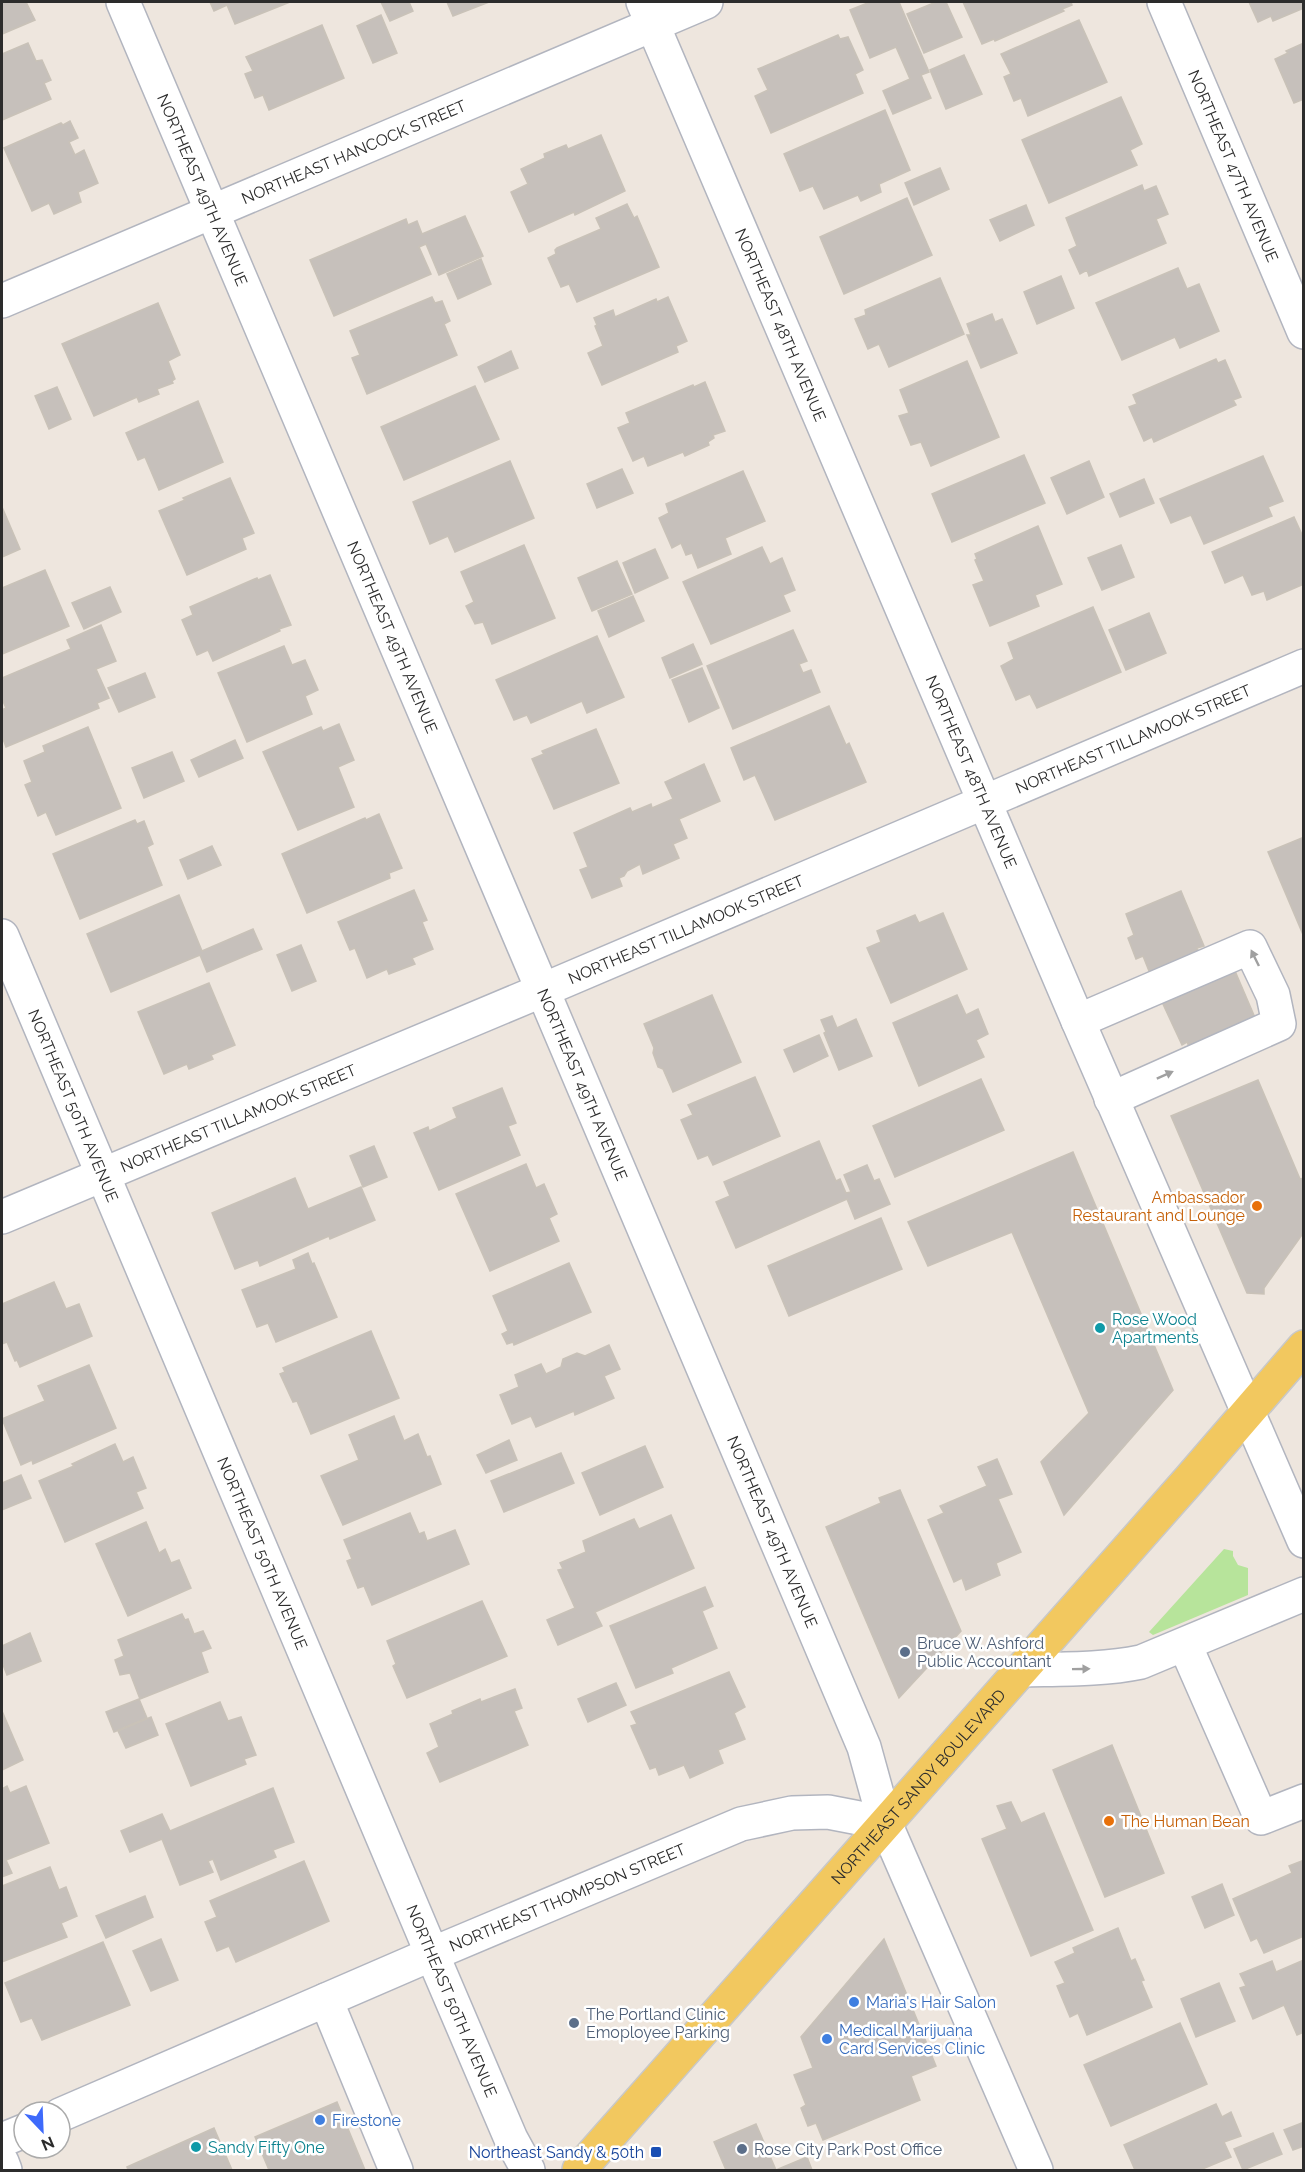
<svg xmlns="http://www.w3.org/2000/svg" width="1305" height="2172" viewBox="0 0 1305 2172" font-family="Raleway,sans-serif">
	<style>
		.green { fill: #b7e49b }
		.building { fill: #c6c0bb; stroke: #c9c2b8; stroke-width: 1.5 }
		.lines { fill: none; stroke-linecap: round; stroke-linejoin: round }
		.minor-casing { stroke: #b2b5bf; stroke-width: 36 }
		.major-casing { stroke: #c8c8c8; stroke-width: 36 }
		.minor { stroke: #fff; stroke-width: 33 }
		.major { stroke: #f2c85f; stroke-width: 33 }
		.oneway { fill: #a0a0a0 }
		.food-dot { fill: #e8710a; stroke: #fff; stroke-width: 2 }
		.culture-dot { fill: #0f9aa8; stroke: #fff; stroke-width: 2 }
		.service-dot { fill: #5c6f8a; stroke: #fff; stroke-width: 2 }
		.shop-dot { fill: #3f7fe0; stroke: #fff; stroke-width: 2 }
		.transit-dot { fill: #1a4fb4; stroke: #fff; stroke-width: 2 }
		.labels { text-anchor: middle; dominant-baseline: central; stroke-width: 5; stroke-linejoin: round; paint-order: stroke }
		.street-label { font-size: 16px; fill: #2c2c2c; stroke: #fff }
		.food-label { font-size: 16px; fill: #c56008; stroke: #fff; text-anchor: end }
		.culture-label { font-size: 16px; fill: #0d838f; stroke: #fff; text-anchor: start }
		.service-label { font-size: 16px; fill: #4e5e75; stroke: #fff; text-anchor: start }
		.shop-label { font-size: 16px; fill: #366cbe; stroke: #fff; text-anchor: start }
		.transit-label { font-size: 16px; fill: #164399; stroke: #fff; text-anchor: end }
	</style>
	<rect width="100%" height="100%" fill="#eee6de"/>
	<polygon class="green" points="1224,1549 1233,1551 1233,1556 1238,1565 1248,1568 1248,1595 1153,1635 1149,1632"/>
	<g class="building">
		<polygon points="2,2 26,2 35,20 2,34"/>
		<polygon points="210,2 290,2 235,24 227,5 214,11"/>
		<polygon points="381,2 409,2 413,11 390,21"/>
		<polygon points="447,2 489,2 453,16"/>
		<polygon points="870,2 899,2 929,72 921,75 931,98 893,114 883,91 910,79 896,47 870,58 850,10"/>
		<polygon points="936,2 946,2 962,37 924,53 907,14"/>
		<polygon points="963,2 1071,2 1072,5 1062,9 1064,11 995,41 994,39 982,44"/>
		<polygon points="1249,2 1304,2 1304,8 1273,21 1271,16 1258,22"/>
		<polygon points="381,15 397,53 373,63 357,26"/>
		<polygon points="1079,20 1107,82 1028,116 1021,98 1014,101 1004,77 1011,74 1001,54"/>
		<polygon points="322,25 344,78 269,110 263,95 255,98 245,74 253,71 246,57"/>
		<polygon points="838,35 840,39 848,37 863,70 855,74 863,93 771,133 755,96 768,90 758,69"/>
		<polygon points="28,43 36,61 42,60 51,80 44,83 51,99 2,120 2,54"/>
		<polygon points="1304,43 1304,99 1294,103 1275,59 1288,53 1286,51"/>
		<polygon points="964,55 982,94 946,109 930,70"/>
		<polygon points="1121,97 1142,144 1130,150 1137,165 1049,203 1022,140"/>
		<polygon points="885,110 910,170 879,184 881,192 861,201 858,195 824,209 813,186 800,191 784,154"/>
		<polygon points="70,121 78,138 69,142 75,155 84,150 98,183 78,192 81,202 54,214 49,203 32,211 4,148 61,123 63,125"/>
		<polygon points="601,135 625,191 575,215 574,212 529,232 511,192 528,184 521,169 545,158 544,154 566,145 568,149"/>
		<polygon points="940,168 949,189 914,205 905,183"/>
		<polygon points="1142,185 1144,191 1156,186 1168,214 1156,219 1166,243 1089,276 1087,270 1080,274 1069,250 1077,246 1066,218"/>
		<polygon points="907,198 932,255 844,294 820,237"/>
		<polygon points="627,204 634,218 637,216 659,267 577,302 569,284 561,287 548,258 556,254 555,250 557,248 601,229 596,218"/>
		<polygon points="1026,205 1034,225 1000,241 990,220"/>
		<polygon points="465,216 483,256 439,275 426,244 419,247 431,274 334,316 310,260 406,219 408,225 417,221 422,234"/>
		<polygon points="481,259 491,284 458,299 447,274"/>
		<polygon points="1178,268 1187,289 1199,284 1219,331 1180,348 1175,337 1122,360 1096,303"/>
		<polygon points="1061,276 1074,308 1037,324 1024,292"/>
		<polygon points="940,278 964,334 889,367 879,344 868,349 855,319 866,315 865,310"/>
		<polygon points="432,297 435,303 442,301 450,321 444,324 457,355 367,394 352,358 360,355 350,331"/>
		<polygon points="668,297 687,341 676,346 678,352 602,385 588,353 603,346 595,326 597,325 594,318 613,310 615,317 656,299 657,302"/>
		<polygon points="158,303 180,355 168,361 175,379 172,381 173,383 157,389 159,394 139,402 137,397 94,416 62,344"/>
		<polygon points="992,314 995,322 1002,319 1017,353 981,368 967,335 971,335 967,324"/>
		<polygon points="511,351 518,368 485,382 478,367"/>
		<polygon points="1216,359 1218,363 1225,360 1241,397 1233,400 1236,405 1154,442 1152,437 1144,441 1129,407 1137,404 1133,395"/>
		<polygon points="967,361 999,437 931,466 921,442 911,445 899,416 909,413 900,390"/>
		<polygon points="705,382 725,431 713,435 714,438 708,442 709,445 685,456 683,452 648,466 644,456 633,461 618,428 630,423 626,413 693,385 694,387"/>
		<polygon points="475,386 499,439 404,480 381,427"/>
		<polygon points="57,387 71,419 49,429 35,396"/>
		<polygon points="198,401 223,462 159,490 145,457 138,460 126,433"/>
		<polygon points="1024,455 1045,503 952,542 932,494"/>
		<polygon points="1263,456 1283,501 1268,507 1272,516 1204,544 1191,515 1171,523 1160,499"/>
		<polygon points="510,461 534,518 455,552 448,536 430,544 413,502"/>
		<polygon points="1089,461 1104,497 1067,514 1051,478"/>
		<polygon points="622,469 633,493 597,508 587,484"/>
		<polygon points="743,471 765,521 725,538 731,554 698,568 692,553 686,555 681,543 672,548 659,518 669,513 666,504"/>
		<polygon points="230,478 254,533 242,538 246,549 187,575 159,511 185,500 183,498"/>
		<polygon points="1144,479 1154,503 1120,517 1110,494"/>
		<polygon points="2,507 20,549 2,557"/>
		<polygon points="1294,517 1304,539 1304,584 1267,600 1264,591 1252,595 1243,575 1225,583 1212,552"/>
		<polygon points="1038,526 1062,584 1035,595 1039,606 990,626 973,585 984,581 975,560 977,559 975,554"/>
		<polygon points="524,545 555,618 492,644 483,622 475,624 466,606 474,602 461,572"/>
		<polygon points="1121,545 1134,577 1102,590 1088,558"/>
		<polygon points="762,547 770,564 782,558 795,590 783,595 790,611 711,644 683,582"/>
		<polygon points="655,549 668,578 635,593 623,563"/>
		<polygon points="617,561 632,594 592,611 578,578"/>
		<polygon points="45,570 69,626 2,654 2,588"/>
		<polygon points="270,575 291,625 279,629 280,631 213,661 208,650 197,655 182,620 193,615 190,607 257,578 258,580"/>
		<polygon points="110,587 121,612 84,629 72,603"/>
		<polygon points="633,596 644,621 609,637 598,611"/>
		<polygon points="1093,607 1121,672 1037,708 1030,694 1016,700 1001,666 1014,659 1008,643"/>
		<polygon points="1149,613 1166,653 1126,670 1109,630"/>
		<polygon points="101,625 116,661 96,669 109,698 97,703 99,708 6,747 2,736 2,710 6,708 2,699 2,678 71,649 67,640"/>
		<polygon points="793,630 807,661 799,664 803,673 811,670 820,692 733,729 707,666"/>
		<polygon points="597,636 624,697 587,713 582,701 531,723 527,715 514,720 496,680"/>
		<polygon points="693,644 702,664 670,678 662,658"/>
		<polygon points="284,646 292,665 305,660 318,690 305,696 312,714 247,742 218,673"/>
		<polygon points="702,668 719,708 689,722 672,680"/>
		<polygon points="145,673 155,697 119,712 108,688"/>
		<polygon points="829,706 846,745 849,743 866,782 775,820 755,775 744,780 731,748"/>
		<polygon points="339,724 354,760 338,767 354,807 298,830 263,752 321,727 323,731"/>
		<polygon points="88,727 121,808 56,835 46,812 38,816 25,785 32,782 24,761 45,752 43,746"/>
		<polygon points="596,729 619,783 554,809 532,759 544,754 542,751"/>
		<polygon points="235,740 243,758 199,777 191,760"/>
		<polygon points="172,752 184,781 144,798 132,768"/>
		<polygon points="704,764 720,801 679,819 687,838 673,844 679,858 643,874 640,864 627,871 624,876 619,878 622,886 592,898 580,870 588,867 574,833 630,808 632,812 651,804 652,808 673,799 665,782"/>
		<polygon points="379,814 402,868 389,873 390,878 307,913 282,854 365,818 366,820"/>
		<polygon points="135,820 137,824 144,821 153,844 147,847 162,885 80,919 53,854"/>
		<polygon points="1304,837 1304,937 1268,852"/>
		<polygon points="212,846 221,865 188,879 180,860"/>
		<polygon points="414,890 427,920 422,922 433,949 412,958 415,964 389,974 387,969 367,978 355,948 350,950 338,922"/>
		<polygon points="1181,891 1204,946 1197,948 1200,955 1151,976 1143,956 1136,959 1128,938 1134,935 1126,914"/>
		<polygon points="179,895 202,951 253,929 262,949 207,972 200,955 111,992 87,934"/>
		<polygon points="943,913 967,969 891,1003 867,948 881,942 877,931 915,915 919,923"/>
		<polygon points="301,945 316,981 292,991 277,955"/>
		<polygon points="1235,971 1259,1027 1193,1056 1187,1042 1182,1045 1162,1002"/>
		<polygon points="209,983 235,1045 211,1055 213,1059 189,1069 187,1064 164,1074 138,1012"/>
		<polygon points="712,995 741,1062 673,1092 663,1069 658,1067 653,1053 654,1048 644,1024"/>
		<polygon points="957,995 966,1015 978,1009 988,1034 976,1040 984,1057 919,1086 893,1023"/>
		<polygon points="832,1016 837,1028 856,1019 872,1056 839,1070 824,1033 826,1032 821,1020"/>
		<polygon points="819,1035 828,1056 794,1072 784,1050"/>
		<polygon points="755,1077 780,1136 713,1165 708,1155 698,1159 681,1120 693,1115 688,1105"/>
		<polygon points="981,1079 1004,1130 895,1177 873,1126"/>
		<polygon points="1258,1080 1300,1179 1304,1178 1304,1232 1264,1288 1264,1294 1247,1293 1171,1116"/>
		<polygon points="502,1088 516,1123 508,1126 520,1155 439,1190 414,1133 428,1127 429,1131 457,1118 453,1108"/>
		<polygon points="819,1141 836,1181 840,1179 846,1193 851,1192 844,1175 867,1165 874,1181 879,1179 890,1204 855,1219 847,1199 736,1248 716,1202 730,1196 724,1182"/>
		<polygon points="374,1146 387,1177 363,1187 350,1156"/>
		<polygon points="1073,1152 1173,1390 1064,1515 1041,1462 1089,1413 1012,1232 928,1266 908,1222"/>
		<polygon points="526,1164 536,1188 544,1184 557,1214 549,1218 559,1241 490,1271 456,1194"/>
		<polygon points="295,1178 308,1209 361,1187 375,1220 330,1239 329,1236 260,1266 258,1260 235,1269 212,1213"/>
		<polygon points="881,1218 902,1269 789,1316 768,1266"/>
		<polygon points="308,1253 312,1264 314,1263 337,1317 276,1342 268,1323 257,1327 242,1290 296,1269 293,1260"/>
		<polygon points="569,1263 591,1312 514,1345 513,1342 507,1344 502,1334 508,1331 493,1296"/>
		<polygon points="54,1282 66,1309 79,1304 92,1336 20,1367 17,1360 15,1361 7,1342 2,1344 2,1304"/>
		<polygon points="371,1331 399,1398 311,1434 297,1401 293,1402 280,1374 285,1372 283,1368"/>
		<polygon points="609,1345 620,1369 604,1376 614,1398 575,1415 574,1411 536,1427 531,1416 512,1424 500,1395 519,1387 515,1375 541,1364 546,1374 561,1367 563,1359 577,1353 585,1356"/>
		<polygon points="89,1365 116,1428 33,1464 32,1460 21,1465 2,1419 45,1401 38,1386"/>
		<polygon points="394,1416 404,1441 418,1434 427,1457 430,1456 441,1484 343,1525 321,1476 359,1460 349,1435"/>
		<polygon points="509,1440 517,1460 486,1473 477,1455"/>
		<polygon points="115,1444 123,1462 133,1457 146,1488 136,1492 143,1508 65,1542 39,1481 74,1466 72,1464"/>
		<polygon points="645,1446 663,1487 600,1515 582,1473"/>
		<polygon points="561,1453 574,1483 504,1512 491,1481"/>
		<polygon points="997,1459 1012,1494 998,1499 1021,1552 996,1563 1000,1575 966,1590 962,1578 954,1582 928,1520 944,1513 940,1506 987,1486 978,1467"/>
		<polygon points="21,1475 31,1498 2,1510 2,1483"/>
		<polygon points="900,1490 961,1631 899,1698 826,1527 881,1503 879,1498"/>
		<polygon points="410,1513 419,1534 424,1532 427,1541 455,1530 469,1564 372,1605 364,1586 358,1588 347,1561 352,1559 344,1540"/>
		<polygon points="671,1515 694,1568 595,1612 602,1626 558,1645 547,1620 575,1608 558,1570 563,1569 560,1563 586,1552 583,1541 634,1519 639,1529"/>
		<polygon points="146,1522 159,1553 165,1549 171,1563 179,1560 191,1588 128,1616 96,1544"/>
		<polygon points="705,1587 713,1606 702,1611 717,1648 671,1668 673,1673 636,1688 610,1626"/>
		<polygon points="482,1601 507,1656 407,1698 393,1666 396,1664 387,1641"/>
		<polygon points="182,1614 185,1620 188,1619 194,1634 203,1631 211,1648 201,1652 208,1672 140,1699 130,1673 120,1675 115,1660 124,1656 118,1640"/>
		<polygon points="30,1633 41,1661 7,1675 2,1662 2,1646"/>
		<polygon points="729,1672 745,1707 734,1713 745,1739 718,1750 723,1763 690,1778 684,1765 659,1775 656,1767 650,1769 631,1726 637,1724 631,1712"/>
		<polygon points="616,1683 626,1705 588,1722 578,1699"/>
		<polygon points="515,1689 522,1708 514,1711 528,1745 440,1782 427,1753 439,1747 430,1724 453,1714 452,1711 480,1699 481,1702"/>
		<polygon points="139,1699 147,1718 114,1732 106,1712"/>
		<polygon points="220,1702 228,1721 241,1717 256,1755 244,1759 246,1764 191,1786 166,1724"/>
		<polygon points="2,1711 23,1760 2,1770"/>
		<polygon points="151,1717 158,1735 126,1748 118,1731"/>
		<polygon points="1112,1745 1164,1873 1105,1897 1053,1770"/>
		<polygon points="7,1786 10,1793 26,1786 49,1843 6,1860 12,1873 2,1877 2,1789"/>
		<polygon points="273,1788 294,1842 273,1850 276,1857 221,1880 213,1859 208,1861 213,1872 180,1885 162,1839 130,1852 121,1831 162,1814 170,1831"/>
		<polygon points="1011,1802 1021,1823 1044,1813 1093,1930 1031,1956 982,1839 1007,1829 997,1806"/>
		<polygon points="1304,1860 1304,1936 1264,1953 1257,1938 1251,1941 1233,1899 1292,1873 1289,1866"/>
		<polygon points="304,1861 329,1921 236,1962 229,1946 217,1951 205,1922 217,1917 210,1901"/>
		<polygon points="50,1867 59,1890 66,1887 77,1916 61,1923 67,1937 2,1962 2,1886"/>
		<polygon points="1222,1884 1234,1915 1205,1928 1192,1897"/>
		<polygon points="145,1896 153,1917 106,1938 96,1916"/>
		<polygon points="1118,1928 1131,1961 1135,1959 1144,1980 1141,1981 1152,2007 1087,2035 1078,2013 1070,2017 1057,1986 1065,1983 1055,1962 1075,1953 1073,1948"/>
		<polygon points="161,1939 178,1980 151,1991 133,1951"/>
		<polygon points="884,1939 936,2066 911,2076 920,2100 823,2140 816,2123 808,2126 801,2108 806,2105 794,2075 813,2068 801,2037"/>
		<polygon points="103,1942 130,2005 42,2040 32,2018 21,2022 5,1983"/>
		<polygon points="1304,1960 1304,2032 1297,2035 1284,2005 1253,2019 1240,1988 1246,1986 1240,1974 1272,1961 1276,1972"/>
		<polygon points="1219,1983 1235,2021 1196,2037 1181,1999"/>
		<polygon points="1180,2023 1207,2084 1111,2126 1084,2065"/>
		<polygon points="337,2102 365,2170 269,2170 255,2137"/>
		<polygon points="1216,2104 1222,2117 1231,2112 1241,2136 1224,2142 1231,2157 1200,2170 1135,2170 1124,2145"/>
		<polygon points="1304,2122 1304,2146 1293,2150 1284,2130"/>
		<polygon points="756,2124 776,2170 807,2157 812,2170 725,2170 726,2170 714,2142"/>
		<polygon points="214,2128 232,2170 128,2170 127,2167"/>
		<polygon points="1273,2133 1282,2154 1243,2170 1234,2149"/>
	</g>
	<g class="lines">
		<g class="minor-casing">
			<g id="minor">
				<path id="s1" d="M123 2 864 1747 885 1823 1036 2170"/>
				<path id="s2" d="M643 2 1078 1021 1304 1541"/>
				<path id="s3" d="M1164 2 1304 332"/>
				<path id="s4" d="M2 301 706 2"/>
				<path id="s5" d="M2 936 432 1954 511 2139 528 2170"/>
				<polyline points="1078,1021 1250,947 1273,995 1279,1024 1111,1099"/>
				<path id="s6" d="M2 1217 543 990 1304 666"/>
				<polyline points="1185,1645 1261,1818 1304,1801"/>
				<path d="M1022 1670C1062 1669 1102 1670 1141 1662L1304 1594"/>
				<polyline points="326,2000 396,2170"/>
				<path id="s7" d="M60 2115 432 1954 741 1824 792 1813 828 1812 885 1823"/>
				<polyline points="2,2140 24,2131"/>
				<polyline points="2,2162 5,2170"/>
			</g>
		</g>
		<g class="major-casing">
			<g id="major">
				<path id="s8" d="M579 2170 1190 1479 1304 1347"/>
			</g>
		</g>
		<use href="#minor" class="minor"/>
		<use href="#major" class="major"/>
	</g>
	<defs><path id="oneway-solid" d="M-6-.8H1V-3.2L6.5 0L1 3.2V.8H-6Z" transform="scale(1.5)"/></defs>
	<g class="oneway">
		<use href="#oneway-solid" transform="translate(1255 958) rotate(-116)"/>
		<use href="#oneway-solid" transform="translate(1165 1075) rotate(-24)"/>
		<use href="#oneway-solid" transform="translate(1081 1669) rotate(-1)"/>
	</g>
	<g class="food-dot">
		<circle cx="1257" cy="1206" r="6"/>
		<circle cx="1109" cy="1821" r="6"/>
	</g>
	<g class="culture-dot">
		<circle cx="1100" cy="1328" r="6"/>
		<circle cx="196" cy="2147" r="6"/>
	</g>
	<g class="service-dot">
		<circle cx="905" cy="1652" r="6"/>
		<circle cx="574" cy="2023" r="6"/>
		<circle cx="742" cy="2149" r="6"/>
	</g>
	<g class="shop-dot">
		<circle cx="854" cy="2002" r="6"/>
		<circle cx="827" cy="2039" r="6"/>
		<circle cx="320" cy="2120" r="6"/>
	</g>
	<rect class="transit-dot" x="650" y="2146" width="12" height="12" rx="3"/>
	<g class="labels">
		<g class="street-label">
			<text stroke="none"><textPath href="#s4" startOffset="382">NORTHEAST HANCOCK STREET</textPath></text>
			<text stroke="none"><textPath href="#s3" startOffset="178">NORTHEAST 47TH AVENUE</textPath></text>
			<text stroke="none"><textPath href="#s1" startOffset="204">NORTHEAST 49TH AVENUE</textPath></text>
			<text stroke="none"><textPath href="#s2" startOffset="351">NORTHEAST 48TH AVENUE</textPath></text>
			<text stroke="none"><textPath href="#s1" startOffset="690">NORTHEAST 49TH AVENUE</textPath></text>
			<text stroke="none"><textPath href="#s6" startOffset="1228">NORTHEAST TILLAMOOK STREET</textPath></text>
			<text stroke="none"><textPath href="#s2" startOffset="837">NORTHEAST 48TH AVENUE</textPath></text>
			<text stroke="none"><textPath href="#s6" startOffset="742">NORTHEAST TILLAMOOK STREET</textPath></text>
			<text stroke="none"><textPath href="#s1" startOffset="1176">NORTHEAST 49TH AVENUE</textPath></text>
			<text stroke="none"><textPath href="#s5" startOffset="184">NORTHEAST 50TH AVENUE</textPath></text>
			<text stroke="none"><textPath href="#s6" startOffset="256">NORTHEAST TILLAMOOK STREET</textPath></text>
			<text stroke="none"><textPath href="#s1" startOffset="1662">NORTHEAST 49TH AVENUE</textPath></text>
			<text stroke="none"><textPath href="#s5" startOffset="670">NORTHEAST 50TH AVENUE</textPath></text>
			<text stroke="none"><textPath href="#s8" startOffset="512">NORTHEAST SANDY BOULEVARD</textPath></text>
			<text stroke="none"><textPath href="#s7" startOffset="552">NORTHEAST THOMPSON STREET</textPath></text>
			<text stroke="none"><textPath href="#s5" startOffset="1156">NORTHEAST 50TH AVENUE</textPath></text>
		</g>
		<g class="food-label">
			<text x="1245" y="1197">Ambassador<tspan x="1245" dy="18">Restaurant and Lounge</tspan></text>
			<text x="1121" y="1821" text-anchor="start">The Human Bean</text>
		</g>
		<g class="culture-label">
			<text x="1112" y="1319">Rose Wood<tspan x="1112" dy="18">Apartments</tspan></text>
			<text x="208" y="2147">Sandy Fifty One</text>
		</g>
		<g class="service-label">
			<text x="917" y="1643">Bruce W. Ashford<tspan x="917" dy="18">Public Accountant</tspan></text>
			<text x="586" y="2014">The Portland Clinic<tspan x="586" dy="18">Emoployee Parking</tspan></text>
			<text x="754" y="2149">Rose City Park Post Office</text>
		</g>
		<g class="shop-label">
			<text x="866" y="2002">Maria's Hair Salon</text>
			<text x="839" y="2030">Medical Marijuana<tspan x="839" dy="18">Card Services Clinic</tspan></text>
			<text x="332" y="2120">Firestone</text>
		</g>
		<g class="transit-label">
			<text x="644" y="2152">Northeast Sandy &amp; 50th</text>
		</g>
	</g>
	<rect width="1305" height="2172" fill="none" stroke="#2c2c2c" stroke-width="6"/>
	<g transform="translate(42 2130) rotate(157)"><circle r="28" fill="#ffffff" stroke="#ababab" stroke-width="1.5"/>
	<path d="M0-4.5L10 22L0 15L-10 22Z" fill="#3e6afb"/>
	<text y="-9" font-size="16" font-weight="bold" text-anchor="middle" fill="#2c2c2c">N</text>
	</g>
</svg>
